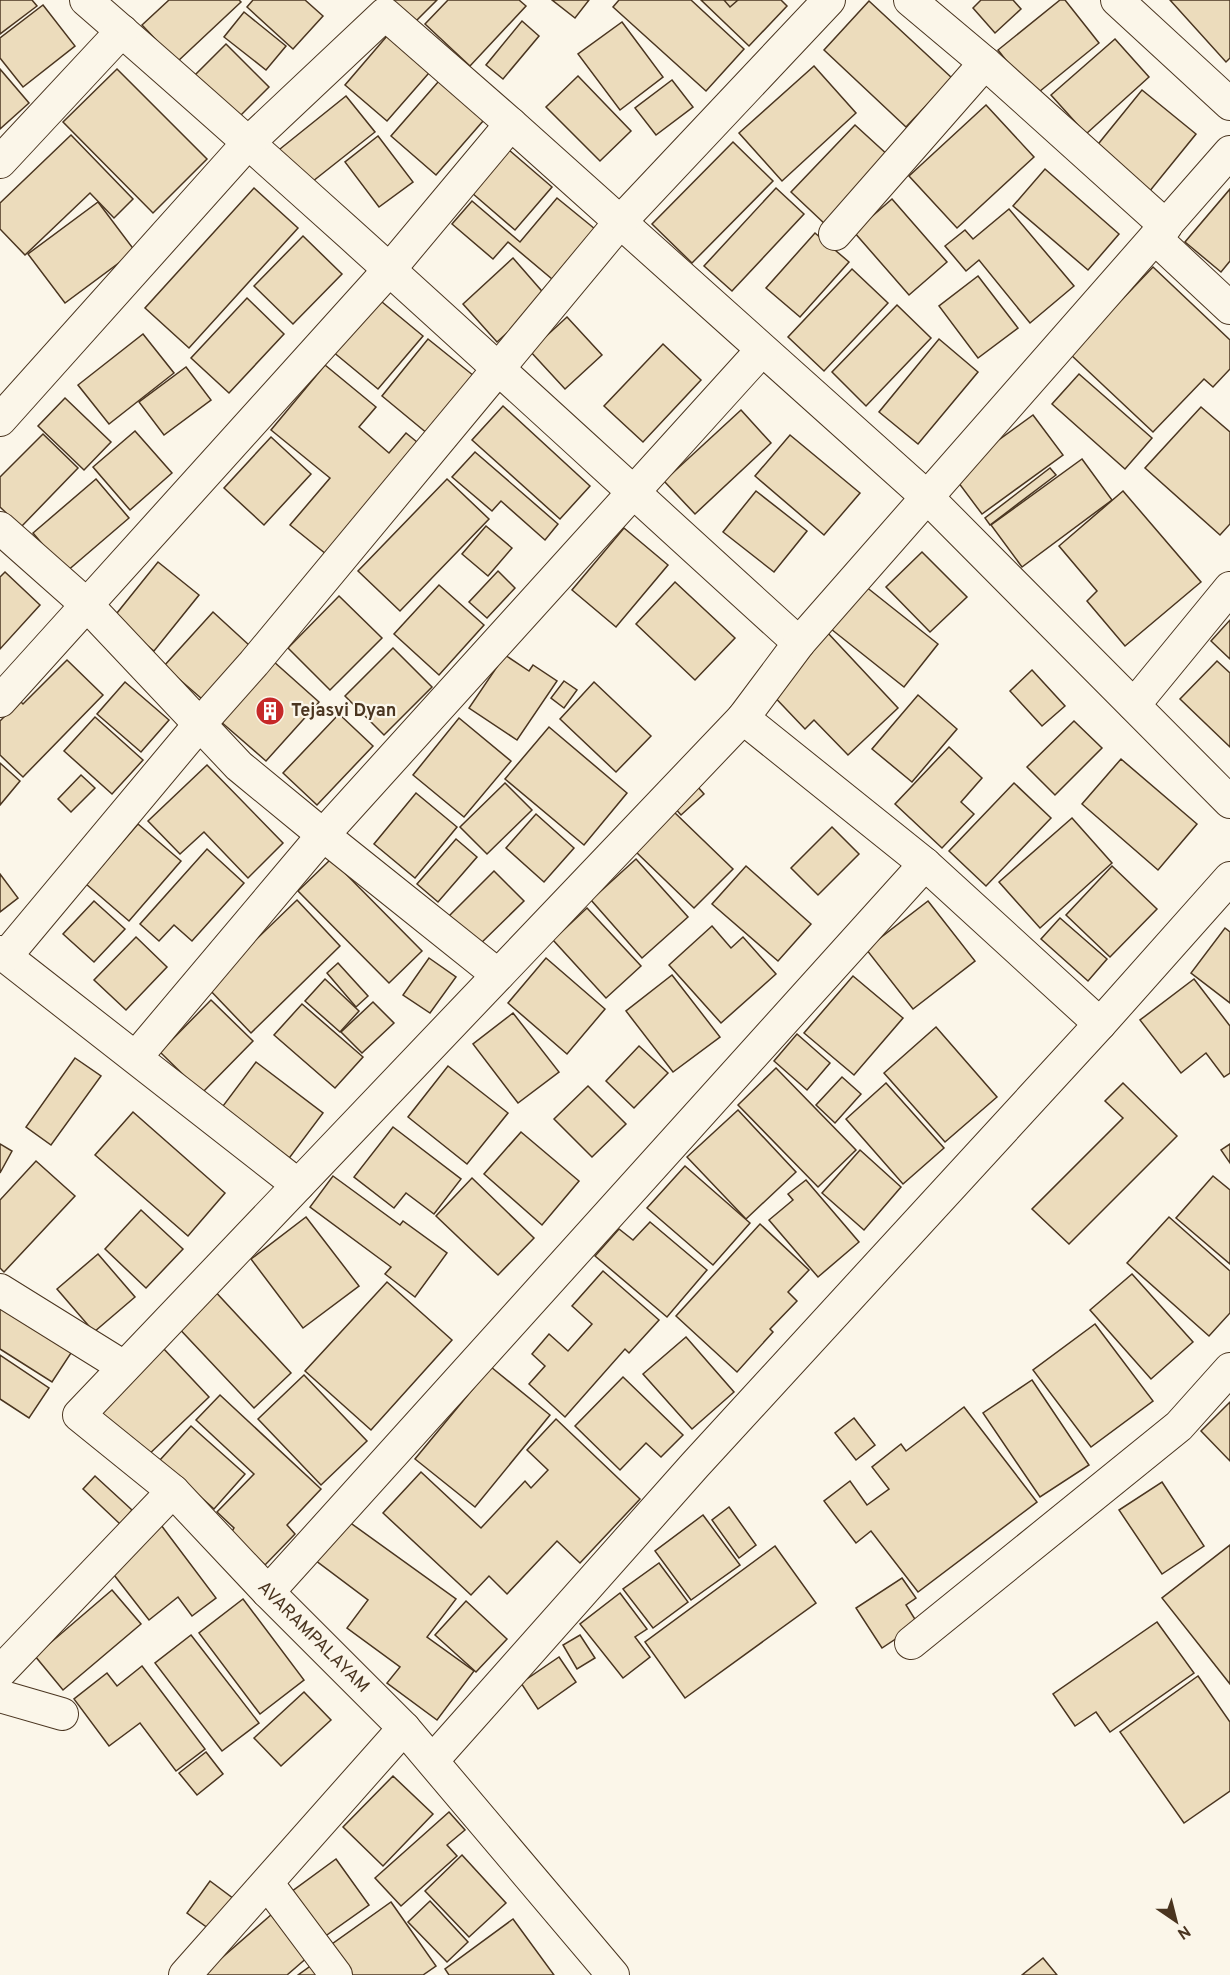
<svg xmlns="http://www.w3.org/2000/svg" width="1230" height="1975" viewBox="0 0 1230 1975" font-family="Overpass,sans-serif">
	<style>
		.building { fill: #ecdcbc; stroke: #4a3520; stroke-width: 1.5 }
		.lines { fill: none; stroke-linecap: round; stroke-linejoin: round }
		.street-casing { stroke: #4a3520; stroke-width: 34 }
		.street { stroke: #fbf6e9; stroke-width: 32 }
		.labels { text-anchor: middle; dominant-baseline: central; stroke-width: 4.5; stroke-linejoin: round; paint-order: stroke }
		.poi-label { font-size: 18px; font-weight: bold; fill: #4a3520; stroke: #fbf6e9; text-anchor: start }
		.street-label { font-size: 18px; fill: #4a3520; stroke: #fbf6e9 }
	</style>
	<rect width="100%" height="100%" fill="#fbf6e9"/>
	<g class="building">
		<polygon points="0,0 32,0 37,6 0,34"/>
		<polygon points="169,0 239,0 241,2 177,62 142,25"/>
		<polygon points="253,0 305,0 323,16 293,49 247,7"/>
		<polygon points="391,0 437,0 414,23"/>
		<polygon points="448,0 519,0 526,6 470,66 425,24"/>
		<polygon points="552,0 589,0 575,18"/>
		<polygon points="619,0 691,0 744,49 706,91 613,7"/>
		<polygon points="701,0 781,0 787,6 749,46"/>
		<polygon points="724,0 738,0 730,7"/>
		<polygon points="981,0 1013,0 1021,9 995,33 973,8"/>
		<polygon points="1060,0 1065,0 1099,43 1034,96 998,50"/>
		<polygon points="1170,0 1230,0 1230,58 1226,62"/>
		<polygon points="869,1 952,78 906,127 824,50"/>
		<polygon points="43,5 75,46 23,87 0,58 0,38"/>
		<polygon points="244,12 286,46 266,70 224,37"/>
		<polygon points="522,21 539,36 503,79 486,65"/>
		<polygon points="622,22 663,77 620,110 578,54"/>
		<polygon points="393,29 435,66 387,121 345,85"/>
		<polygon points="1115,39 1149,77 1086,134 1051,95"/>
		<polygon points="226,44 269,87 238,118 194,76"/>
		<polygon points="814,66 856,113 782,181 739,133"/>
		<polygon points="0,69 29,103 0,129"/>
		<polygon points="117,69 207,159 153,213 63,122"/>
		<polygon points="445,74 490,113 436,175 391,136"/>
		<polygon points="578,76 631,131 600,161 546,107"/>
		<polygon points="672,80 693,107 656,135 635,108"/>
		<polygon points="1142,90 1196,134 1149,192 1095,148"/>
		<polygon points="346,96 375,132 303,189 275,153"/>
		<polygon points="986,105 1034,157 957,228 909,176"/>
		<polygon points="855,125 890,157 826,225 791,192"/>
		<polygon points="71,135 133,199 114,218 90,193 25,255 0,229 0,203"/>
		<polygon points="378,136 413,182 379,207 345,162"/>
		<polygon points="733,142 773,181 692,263 652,224"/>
		<polygon points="509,150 552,187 515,230 472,193"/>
		<polygon points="1045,169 1119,234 1088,270 1013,206"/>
		<polygon points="254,188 298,228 189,348 145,308"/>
		<polygon points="776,188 804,214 732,291 704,266"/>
		<polygon points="1230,189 1230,261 1221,272 1185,242"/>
		<polygon points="557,198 595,229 552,279 508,242 493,259 452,224 472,201 520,242"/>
		<polygon points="892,199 947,262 909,295 854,232"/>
		<polygon points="98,202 135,251 65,303 28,254"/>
		<polygon points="1009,209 1074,286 1030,323 979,260 966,271 945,246 965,230 973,239"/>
		<polygon points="815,233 849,262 800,317 766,288"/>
		<polygon points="303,236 342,274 293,324 254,286"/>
		<polygon points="513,258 547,297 497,342 463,304"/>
		<polygon points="1153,267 1230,340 1230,369 1213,387 1204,379 1153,432 1070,354"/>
		<polygon points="852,269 888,303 824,371 788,337"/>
		<polygon points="978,276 1018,328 978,358 939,306"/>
		<polygon points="376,297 423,336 378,389 332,351"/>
		<polygon points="247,298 284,334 229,393 191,358"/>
		<polygon points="897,305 931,338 866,406 832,372"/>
		<polygon points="567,317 602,355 565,389 530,351"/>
		<polygon points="143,334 174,373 109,424 78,385"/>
		<polygon points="428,339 474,376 428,434 382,396"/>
		<polygon points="939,339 978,372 918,444 879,412"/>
		<polygon points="663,344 701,380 643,442 604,406"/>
		<polygon points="325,365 376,407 359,427 389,453 406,433 417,442 326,554 290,525 330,478 271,430"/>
		<polygon points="186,367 211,400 164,435 139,402"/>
		<polygon points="1079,374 1152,438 1125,469 1052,404"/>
		<polygon points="65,398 111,442 84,470 38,426"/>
		<polygon points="503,406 590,486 560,519 472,440"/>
		<polygon points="1201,407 1230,432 1230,524 1220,535 1145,468"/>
		<polygon points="741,410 771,443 695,514 664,481"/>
		<polygon points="1033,415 1063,455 982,514 952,474"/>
		<polygon points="135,431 172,473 130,510 93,467"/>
		<polygon points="43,434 78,468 21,527 0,507 0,477"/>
		<polygon points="790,435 860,493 824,535 755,476"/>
		<polygon points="271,437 311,474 264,525 224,488"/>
		<polygon points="475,452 558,524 545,540 501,501 492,511 452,477"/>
		<polygon points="1082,459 1112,500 1022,567 991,525"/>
		<polygon points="1050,468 1056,475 990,525 985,518"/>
		<polygon points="96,479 129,518 66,572 33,533"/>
		<polygon points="447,479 489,519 400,611 358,571"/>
		<polygon points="756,491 807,531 774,572 723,532"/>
		<polygon points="1123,491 1201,582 1125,646 1087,601 1097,591 1059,546"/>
		<polygon points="486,526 512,548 488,576 462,554"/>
		<polygon points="624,528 668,565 616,627 572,590"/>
		<polygon points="922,552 967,597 930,632 886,587"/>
		<polygon points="158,562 199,595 154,651 113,618"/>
		<polygon points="498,571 515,588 487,618 469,602"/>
		<polygon points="5,572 40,605 0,649 0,577"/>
		<polygon points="675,582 735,638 695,680 636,624"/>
		<polygon points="439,585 484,625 439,675 394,634"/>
		<polygon points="865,586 938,644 904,687 831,629"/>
		<polygon points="339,596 382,638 330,690 288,648"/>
		<polygon points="213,612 249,645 202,699 164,666"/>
		<polygon points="1230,620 1230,659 1211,641"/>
		<polygon points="826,631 898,708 848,755 814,720 805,729 766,688"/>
		<polygon points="393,648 432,687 384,735 345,696"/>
		<polygon points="505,655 529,671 533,665 557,681 517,740 469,708"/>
		<polygon points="67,660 103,695 23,777 0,755 0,721 20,701 23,704"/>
		<polygon points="273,661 319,702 266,761 220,721"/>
		<polygon points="1217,661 1230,673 1230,747 1180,699"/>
		<polygon points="1032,670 1065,706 1042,726 1010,691"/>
		<polygon points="564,681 577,690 564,708 551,698"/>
		<polygon points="125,682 169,720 141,752 97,714"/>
		<polygon points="594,682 651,736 616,772 560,719"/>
		<polygon points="918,695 957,729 912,782 872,749"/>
		<polygon points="339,714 373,746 317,805 283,773"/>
		<polygon points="95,717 143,760 112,794 64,751"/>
		<polygon points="459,718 511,761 464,817 413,775"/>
		<polygon points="1074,721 1102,748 1055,795 1027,767"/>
		<polygon points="549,727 627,793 584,845 505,779"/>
		<polygon points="949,747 982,778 961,802 974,814 942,848 895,804"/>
		<polygon points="1121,759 1197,824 1158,870 1082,804"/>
		<polygon points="0,763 20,781 0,805"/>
		<polygon points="207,765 283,843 248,878 204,832 180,854 148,821"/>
		<polygon points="81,775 95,788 71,812 58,799"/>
		<polygon points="690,778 704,794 681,815 667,799"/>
		<polygon points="505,783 532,810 487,854 460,827"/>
		<polygon points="1014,783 1051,818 986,886 949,851"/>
		<polygon points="416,793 457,827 415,878 374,844"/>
		<polygon points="674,812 733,869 694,908 635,851"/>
		<polygon points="536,814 574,848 544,882 506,848"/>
		<polygon points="1072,818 1112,863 1040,928 999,882"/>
		<polygon points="138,824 181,861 129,921 86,884"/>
		<polygon points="832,827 859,854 818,895 791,868"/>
		<polygon points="456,839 477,857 438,902 417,884"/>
		<polygon points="207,849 244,883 192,941 174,925 159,941 140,924"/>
		<polygon points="331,859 422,951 389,983 298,891"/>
		<polygon points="636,859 688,917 642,958 591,900"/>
		<polygon points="746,866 811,924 778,961 712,904"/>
		<polygon points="1112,866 1157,909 1110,957 1066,915"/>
		<polygon points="494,871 524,901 476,948 446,919"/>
		<polygon points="0,874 18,898 0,912"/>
		<polygon points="297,900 340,946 251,1033 207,987"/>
		<polygon points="94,901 125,929 94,962 63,934"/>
		<polygon points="928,901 975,961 913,1009 866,949"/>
		<polygon points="587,908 641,966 606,998 553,940"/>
		<polygon points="1060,918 1107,959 1088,981 1041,939"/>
		<polygon points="712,926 731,948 743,937 776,974 721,1023 669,965"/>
		<polygon points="1225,928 1230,932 1230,1003 1191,973"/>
		<polygon points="136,937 167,967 126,1010 94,980"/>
		<polygon points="429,958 456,977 430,1013 403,995"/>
		<polygon points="546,958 605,1009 567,1054 508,1003"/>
		<polygon points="338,963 368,996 356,1007 327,973"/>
		<polygon points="672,975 720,1037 673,1072 626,1011"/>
		<polygon points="853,976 903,1018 854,1075 804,1033"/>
		<polygon points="325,979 359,1011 340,1032 305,1001"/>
		<polygon points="1194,979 1230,1026 1230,1073 1224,1077 1206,1053 1181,1073 1140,1020"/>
		<polygon points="211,1000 253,1041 202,1093 160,1052"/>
		<polygon points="373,1002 394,1023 362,1053 341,1032"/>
		<polygon points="302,1004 363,1057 335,1088 274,1035"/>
		<polygon points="513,1013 559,1072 518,1103 473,1044"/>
		<polygon points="936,1027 997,1097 945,1142 884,1073"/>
		<polygon points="797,1034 830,1063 807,1090 774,1061"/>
		<polygon points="639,1046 668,1073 634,1108 606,1081"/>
		<polygon points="75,1058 101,1076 51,1145 26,1127"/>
		<polygon points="256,1062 323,1113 287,1161 220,1110"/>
		<polygon points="448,1066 508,1113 467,1164 408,1117"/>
		<polygon points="776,1068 856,1150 818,1187 738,1105"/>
		<polygon points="842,1077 861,1094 835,1123 816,1105"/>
		<polygon points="886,1083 944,1148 903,1184 846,1119"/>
		<polygon points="1123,1083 1177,1136 1069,1244 1032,1209 1123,1118 1105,1101"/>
		<polygon points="588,1086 626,1124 592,1157 554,1119"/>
		<polygon points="738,1110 796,1172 746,1219 687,1157"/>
		<polygon points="133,1112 225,1193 188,1236 95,1155"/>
		<polygon points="393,1127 461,1179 434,1214 406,1193 394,1208 354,1177"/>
		<polygon points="521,1132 579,1181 542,1225 484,1174"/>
		<polygon points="0,1144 12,1151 0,1173"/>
		<polygon points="1230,1144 1230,1163 1221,1150"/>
		<polygon points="860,1150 901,1187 864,1230 822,1193"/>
		<polygon points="36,1161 75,1196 4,1272 0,1268 0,1200"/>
		<polygon points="685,1166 750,1223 713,1265 647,1208"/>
		<polygon points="333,1176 400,1225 403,1221 447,1253 415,1297 385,1274 391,1267 310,1207"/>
		<polygon points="1213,1176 1230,1190 1230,1264 1176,1218"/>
		<polygon points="472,1178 534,1238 498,1275 436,1216"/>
		<polygon points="806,1180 859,1242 818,1277 769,1220 793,1200 788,1194"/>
		<polygon points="141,1210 183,1249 146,1288 105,1249"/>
		<polygon points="306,1217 359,1286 303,1328 251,1259"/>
		<polygon points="1169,1217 1230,1271 1230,1313 1209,1336 1127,1263"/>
		<polygon points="650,1222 707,1270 667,1317 595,1256 619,1229 633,1240"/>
		<polygon points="760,1224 809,1270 788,1292 797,1301 770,1329 773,1332 737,1372 676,1316"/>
		<polygon points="98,1254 135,1297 94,1332 57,1289"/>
		<polygon points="603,1271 659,1320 629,1353 625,1349 565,1417 529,1384 545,1366 532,1354 549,1334 568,1351 592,1324 572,1306"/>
		<polygon points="1132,1274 1193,1342 1151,1379 1090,1310"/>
		<polygon points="387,1282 452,1340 371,1430 305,1371"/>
		<polygon points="211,1287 291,1373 254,1408 173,1322"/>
		<polygon points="0,1302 73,1350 52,1382 0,1349"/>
		<polygon points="1095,1324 1153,1401 1091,1447 1033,1370"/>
		<polygon points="686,1337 734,1392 692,1429 643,1374"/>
		<polygon points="163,1348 209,1397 144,1459 98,1411"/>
		<polygon points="0,1355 49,1388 29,1418 0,1399"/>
		<polygon points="491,1367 550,1415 475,1507 415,1459"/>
		<polygon points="304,1375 367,1441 321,1485 258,1419"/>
		<polygon points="623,1377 683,1435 661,1457 646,1443 620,1470 575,1426"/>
		<polygon points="1032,1380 1089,1465 1040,1497 983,1413"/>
		<polygon points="220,1395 321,1489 287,1525 295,1534 265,1565 231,1533 234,1528 217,1512 254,1474 196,1420"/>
		<polygon points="1230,1402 1230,1461 1201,1431"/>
		<polygon points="964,1407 1037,1502 918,1592 871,1531 856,1543 824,1501 850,1481 867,1505 889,1489 872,1467 901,1444 906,1451"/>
		<polygon points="854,1418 875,1445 856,1460 835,1433"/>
		<polygon points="556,1419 640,1499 580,1563 557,1541 507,1594 489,1576 471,1595 383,1513 421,1472 481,1528 525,1481 531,1488 548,1470 527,1450"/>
		<polygon points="191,1426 245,1474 214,1509 160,1460"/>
		<polygon points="95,1476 132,1510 120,1524 83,1489"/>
		<polygon points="1162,1482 1204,1546 1162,1574 1119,1510"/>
		<polygon points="729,1507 756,1545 739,1558 712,1520"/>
		<polygon points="703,1515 740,1565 691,1600 655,1551"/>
		<polygon points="345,1519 456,1599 427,1637 474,1671 437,1720 387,1683 400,1667 347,1628 368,1600 315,1560"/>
		<polygon points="161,1525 216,1598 192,1616 178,1597 149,1620 111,1571"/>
		<polygon points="1230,1545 1230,1684 1162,1598"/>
		<polygon points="775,1546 816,1603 685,1698 645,1642"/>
		<polygon points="659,1563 688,1602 653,1628 623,1589"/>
		<polygon points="902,1578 916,1598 906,1605 918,1624 882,1648 856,1608"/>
		<polygon points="112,1590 141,1624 63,1690 35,1656"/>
		<polygon points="620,1593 647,1629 635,1637 650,1657 623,1678 580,1624"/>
		<polygon points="243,1599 304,1680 260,1714 199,1633"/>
		<polygon points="466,1601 507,1639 476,1672 435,1635"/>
		<polygon points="1157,1622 1194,1673 1110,1732 1096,1712 1075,1726 1053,1694"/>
		<polygon points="191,1635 259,1723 222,1751 155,1663"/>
		<polygon points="580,1635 595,1658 577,1669 563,1645"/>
		<polygon points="559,1657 576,1682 538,1709 521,1683"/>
		<polygon points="142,1666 205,1749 176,1771 140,1723 109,1746 74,1699 107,1673 117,1686"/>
		<polygon points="1198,1676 1230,1722 1230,1791 1184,1823 1120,1732"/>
		<polygon points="304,1692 331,1720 281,1766 254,1738"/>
		<polygon points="206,1752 223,1774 197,1795 179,1773"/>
		<polygon points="393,1776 433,1814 383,1866 343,1827"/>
		<polygon points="449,1812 465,1830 447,1845 457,1856 401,1906 375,1878"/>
		<polygon points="462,1855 506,1903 469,1937 425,1891"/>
		<polygon points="336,1859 369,1905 324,1937 291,1892"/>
		<polygon points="210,1881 238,1902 215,1933 187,1913"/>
		<polygon points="430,1901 468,1942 447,1962 408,1922"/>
		<polygon points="391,1902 436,1966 423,1975 344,1975 325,1949"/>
		<polygon points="272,1914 309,1956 287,1975 202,1975"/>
		<polygon points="513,1919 554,1975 449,1975 445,1969"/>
		<polygon points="1043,1958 1057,1975 1022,1975"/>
		<polygon points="316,1962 325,1975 298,1975"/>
	</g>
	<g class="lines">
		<g class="street-casing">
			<g id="street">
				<path d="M86 0C328 210 562 428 799 643L743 718 79 1415 173 1491"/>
				<polyline points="910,0 985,63 1166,226"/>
				<polyline points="1117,0 1230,104"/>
				<polyline points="0,162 122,31"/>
				<polyline points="835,234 985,63"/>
				<polyline points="1155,238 1230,308"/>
				<polyline points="0,420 248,143 385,14 511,124 927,497 1230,802"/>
				<polyline points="0,528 87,605 239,766 323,835 498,975"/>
				<polyline points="799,643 1230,152"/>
				<polyline points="0,701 389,270 511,124"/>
				<polyline points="1134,705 1230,588"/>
				<polyline points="743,718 925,864"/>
				<polyline points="0,952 298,1185"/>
				<polyline points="6,956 199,725 254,663 620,222 829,0"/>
				<polyline points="136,1057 323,835 762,350"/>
				<polyline points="0,1290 124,1367"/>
				<polyline points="268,1592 925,864 1100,1024"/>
				<polyline points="911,1643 1179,1426 1230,1369"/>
				<path id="s1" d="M0 1672 173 1491 268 1592 404 1728 613 1975"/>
				<polyline points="0,1696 62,1714"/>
				<polyline points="433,1760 695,1465 1100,1024 1230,878"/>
				<polyline points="268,1884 336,1975"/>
				<polyline points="185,1975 404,1728"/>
			</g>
		</g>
		<use href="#street" class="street"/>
	</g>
	<defs>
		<g id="building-disc" transform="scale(1.5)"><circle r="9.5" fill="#c62828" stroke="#fbf6e9"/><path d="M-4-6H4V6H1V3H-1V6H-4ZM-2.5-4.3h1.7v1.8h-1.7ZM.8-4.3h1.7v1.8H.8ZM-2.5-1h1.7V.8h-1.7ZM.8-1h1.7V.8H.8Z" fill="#fff"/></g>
	</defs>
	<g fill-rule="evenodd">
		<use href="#building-disc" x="270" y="711"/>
	</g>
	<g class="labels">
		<g class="poi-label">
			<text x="291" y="711">Tejasvi Dyan</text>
		</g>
		<g class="street-label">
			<text stroke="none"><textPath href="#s1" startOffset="453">AVARAMPALAYAM</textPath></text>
		</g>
	</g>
	<g transform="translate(1176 1921) rotate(145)" stroke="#fbf6e9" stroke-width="4.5" paint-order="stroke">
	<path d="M0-4.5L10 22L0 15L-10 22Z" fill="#4a3520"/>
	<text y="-9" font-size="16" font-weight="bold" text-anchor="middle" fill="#4a3520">N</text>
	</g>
</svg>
